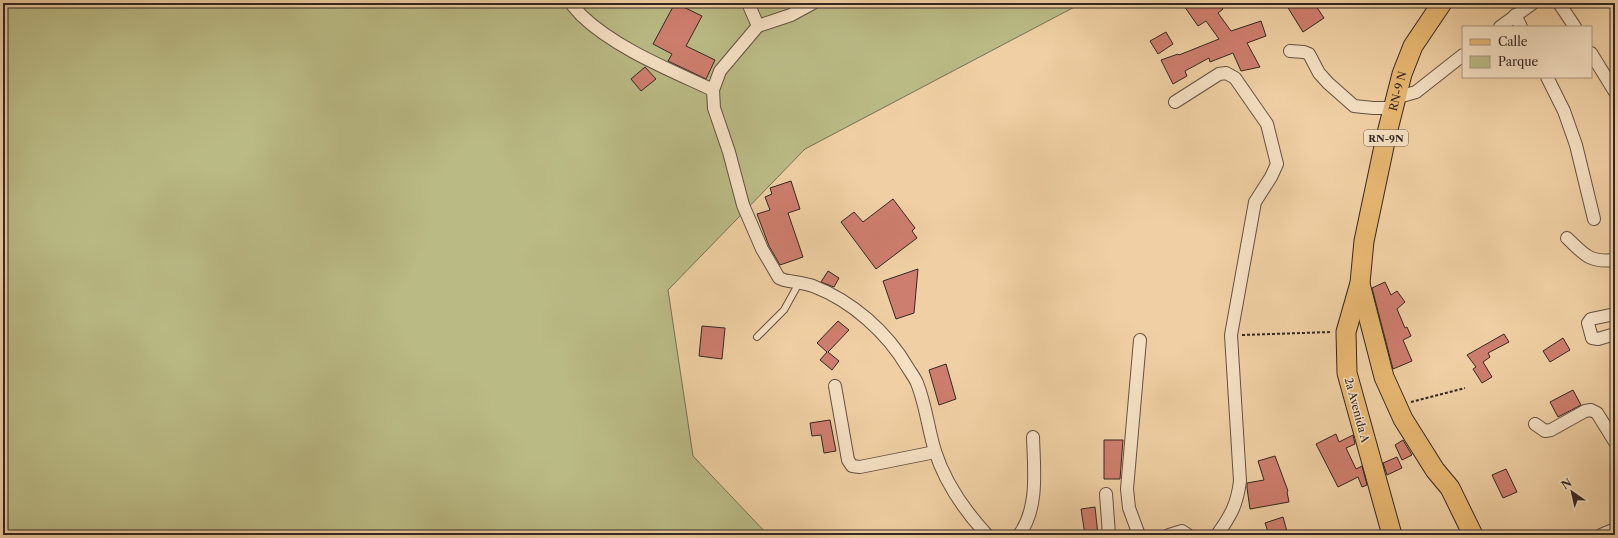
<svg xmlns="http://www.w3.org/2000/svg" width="1618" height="538" viewBox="0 0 1618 538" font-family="'Libre Caslon Text',serif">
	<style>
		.green { fill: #baba85; stroke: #777054 }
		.building { fill: #ce7e6e; stroke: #342722 }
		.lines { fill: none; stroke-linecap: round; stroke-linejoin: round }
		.lane-casing { stroke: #635142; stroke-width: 8 }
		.street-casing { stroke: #635142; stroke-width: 14 }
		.primary-casing { stroke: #342722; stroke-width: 21 }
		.path { stroke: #342722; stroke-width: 2; stroke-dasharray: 3 2; stroke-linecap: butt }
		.lane { stroke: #f5e0c3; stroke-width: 6 }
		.street { stroke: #f5e0c3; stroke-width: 12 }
		.primary { stroke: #e8b872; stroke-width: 19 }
		.labels { text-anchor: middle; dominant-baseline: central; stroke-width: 3; stroke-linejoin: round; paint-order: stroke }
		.shield { fill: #f5e0c3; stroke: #6e5e52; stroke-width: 1 }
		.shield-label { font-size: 10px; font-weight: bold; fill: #342722 }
		.street-label { font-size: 11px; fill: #342722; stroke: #f5e0c3 }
	</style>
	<rect width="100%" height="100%" fill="#efcfa3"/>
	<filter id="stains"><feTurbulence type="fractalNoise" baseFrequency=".005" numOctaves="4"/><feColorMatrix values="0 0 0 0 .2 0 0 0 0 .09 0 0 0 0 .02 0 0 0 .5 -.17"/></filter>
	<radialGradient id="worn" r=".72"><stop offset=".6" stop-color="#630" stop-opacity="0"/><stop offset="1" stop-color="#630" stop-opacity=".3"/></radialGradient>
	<polygon class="green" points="3,3 1082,3 805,149 668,290 693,456 768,535 3,535"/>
	<g class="building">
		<polygon points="675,3 702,16 686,46 715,60 706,79 668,61 672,54 653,44"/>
		<polygon points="1182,3 1219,3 1223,9 1218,13 1231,31 1261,21 1266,36 1247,43 1260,67 1241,71 1233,53 1210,62 1209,58 1185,71 1187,76 1173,84 1161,60 1178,54 1179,55 1219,39 1206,21 1198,26"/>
		<polygon points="1285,3 1314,3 1324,18 1303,32"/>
		<polygon points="1166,32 1173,44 1158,54 1150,41"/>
		<polygon points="645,67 656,79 641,91 631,79"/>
		<polygon points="791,181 800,209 788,213 803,257 780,265 769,246 757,214 770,210 765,197 772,194 770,188"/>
		<polygon points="893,199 915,228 912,231 917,238 876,269 841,222 854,212 863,222"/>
		<polygon points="918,269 914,313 896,319 883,281"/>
		<polygon points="828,271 839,278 834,287 821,282"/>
		<polygon points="1385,282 1391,295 1397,291 1405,302 1397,309 1405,328 1407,327 1411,336 1403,340 1412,361 1393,369 1372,288"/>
		<polygon points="838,321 849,330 828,352 839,361 832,370 820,360 827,352 817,343"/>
		<polygon points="702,326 725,328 722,359 699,356"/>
		<polygon points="1504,334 1509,342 1488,353 1490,357 1483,362 1492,377 1482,383 1473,369 1476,367 1467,355"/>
		<polygon points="1563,338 1570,350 1550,362 1543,351"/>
		<polygon points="946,364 956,399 939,405 929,370"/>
		<polygon points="1573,390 1581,405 1558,417 1550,402"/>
		<polygon points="830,420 836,451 824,453 821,435 812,436 810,423"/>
		<polygon points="1336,434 1339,442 1353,435 1355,444 1346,448 1356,469 1362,466 1367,485 1362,487 1358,477 1338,487 1316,444"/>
		<polygon points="1104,440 1123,440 1120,479 1104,479"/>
		<polygon points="1403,440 1412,455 1402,460 1395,445"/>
		<polygon points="1275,456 1288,491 1287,492 1289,502 1250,509 1247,488 1247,483 1264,480 1258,461"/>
		<polygon points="1397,457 1402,468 1387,475 1383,463"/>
		<polygon points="1506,469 1517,492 1503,498 1492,475"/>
		<polygon points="1095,507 1098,535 1085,535 1081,509"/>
		<polygon points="1283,517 1288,535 1269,535 1265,523"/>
	</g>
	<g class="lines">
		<g class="lane-casing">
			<polyline id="lane" points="757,337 784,310 799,283"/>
		</g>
		<g class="street-casing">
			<g id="street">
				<path d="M571 3C574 8 578 11 581 15 615 48 670 70 713 90"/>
				<polyline points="748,3 758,26"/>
				<path d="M813 3 791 15 758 26 720 71 713 90 714 108 729 152 743 205 762 249 779 278 784 280C793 282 804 283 813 286 852 301 887 332 908 368 911 373 915 378 917 383 926 405 928 429 935 451 945 483 965 511 987 535"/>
				<polyline points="1559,3 1575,27"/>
				<polyline points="1515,15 1521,27"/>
				<polyline points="1500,27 1533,3"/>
				<polyline points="1290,51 1304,52 1309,54 1319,73 1328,83 1354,106 1373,108 1394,108"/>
				<polyline points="1591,53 1615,92"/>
				<polyline points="1547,77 1564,111 1576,145 1594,219"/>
				<polyline points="1395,98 1416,92 1463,55"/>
				<path d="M1175 102 1219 74 1226 73 1235 78 1267 124 1277 164 1271 177 1255 202 1231 335 1240 481C1237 505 1231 515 1217 535"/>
				<path d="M1567 238C1584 254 1589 263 1615 260"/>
				<polyline points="1615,314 1591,319 1588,323 1592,338 1598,339 1615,334"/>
				<polyline points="835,386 848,460 852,466 860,467 935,452"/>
				<polyline points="1535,424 1545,431 1551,430 1585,411 1591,410 1597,413 1615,442"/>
				<polyline points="1106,494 1109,535"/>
				<path d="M1019 535C1039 508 1034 469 1033 437"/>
				<polyline points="1139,535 1129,508 1127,489 1140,340"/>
				<polyline points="1169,535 1182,531 1188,535"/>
				<polyline points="1601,535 1615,529"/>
			</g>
		</g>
		<g class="primary-casing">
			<g id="primary">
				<polyline points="1360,284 1384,377 1403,419 1435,470 1450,488 1473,535"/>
				<path id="s1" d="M1392 535 1347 373 1346 332 1360 283 1364 241 1386 137 1402 74 1413 46 1442 3"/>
			</g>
		</g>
		<g class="path">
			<polyline points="1242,335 1331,332"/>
			<polyline points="1411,402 1465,388"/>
		</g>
		<use href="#lane" class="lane"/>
		<use href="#street" class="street"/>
		<use href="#primary" class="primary"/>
	</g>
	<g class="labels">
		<rect class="shield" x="1364" y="130" width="44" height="16" rx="3"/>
		<g class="shield-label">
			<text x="1386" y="138">RN-9N</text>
		</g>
		<g class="street-label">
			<text stroke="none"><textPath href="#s1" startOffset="456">RN-9 N</textPath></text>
			<text transform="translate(1357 410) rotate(75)">2a Avenida A</text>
		</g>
	</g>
	<rect width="1618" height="538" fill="none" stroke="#efcfa3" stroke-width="16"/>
	<rect x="4" y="4" width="1610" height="530" fill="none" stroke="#342722" stroke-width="2"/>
	<rect x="8" y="8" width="1602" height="522" fill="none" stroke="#342722"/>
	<rect x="1462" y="26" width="130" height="52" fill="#f5e0c3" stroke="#a89683"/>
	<rect x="1470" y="39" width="20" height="6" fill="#e8b872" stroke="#a89683"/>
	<text x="1498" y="46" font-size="12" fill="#342722">Calle</text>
	<rect x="1470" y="56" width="20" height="12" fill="#baba85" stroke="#a89683"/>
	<text x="1498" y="66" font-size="12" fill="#342722">Parque</text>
	<g transform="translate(1572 492) rotate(326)" stroke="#f5e0c3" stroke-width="3" paint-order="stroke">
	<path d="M0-3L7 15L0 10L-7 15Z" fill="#342722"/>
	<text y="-6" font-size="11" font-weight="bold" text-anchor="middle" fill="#342722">N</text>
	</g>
	<rect width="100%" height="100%" filter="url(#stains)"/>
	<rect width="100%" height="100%" fill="url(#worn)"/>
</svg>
